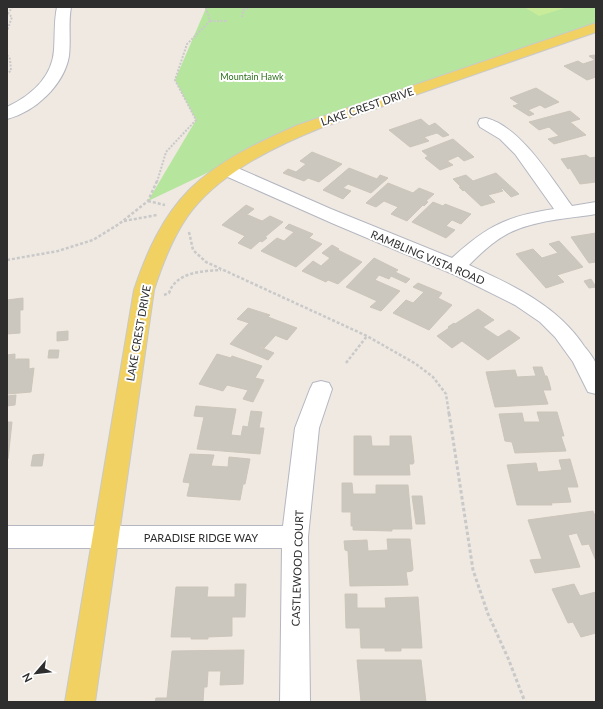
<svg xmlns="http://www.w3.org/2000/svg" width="603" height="709" viewBox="0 0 603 709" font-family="Lato,sans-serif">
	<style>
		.green { fill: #b6e59e }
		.pitch { fill: #c9ec9a }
		.building { fill: #cbc7bf; stroke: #cbc5ba }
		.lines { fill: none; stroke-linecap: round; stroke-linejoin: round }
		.minor-casing { stroke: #b4b7c1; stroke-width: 2 }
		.major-casing { stroke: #c9c9c9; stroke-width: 2 }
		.path-far2 { stroke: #c9c9c9; stroke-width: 2; stroke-dasharray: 2 1.5; stroke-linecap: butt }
		.path-far1 { stroke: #c9c9c9; stroke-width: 2.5; stroke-dasharray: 3 2; stroke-linecap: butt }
		.path { stroke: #c9c9c9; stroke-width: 3; stroke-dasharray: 3.5 2.5; stroke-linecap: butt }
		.minor { fill: #fff; fill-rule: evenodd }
		.major { fill: #f2d163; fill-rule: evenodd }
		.labels { text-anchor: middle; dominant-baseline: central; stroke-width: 4; stroke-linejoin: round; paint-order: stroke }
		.far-park-label { font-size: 9px; fill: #2c6e1b; stroke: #fff }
		.street-label { font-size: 11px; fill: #2e2e2e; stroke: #fff }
	</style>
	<rect width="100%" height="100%" fill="#efe9e1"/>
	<polygon class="green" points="208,7 596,7 596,27 289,134 148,201 196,120 175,80 206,8"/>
	<polygon class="pitch" points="524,7 568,7 539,16"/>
	<g class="building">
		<polygon points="594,55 596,56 596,77 587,80 564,66 578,61 583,64 595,60 589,56"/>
		<polygon points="536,88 559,102 545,108 540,105 528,110 534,114 529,116 513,106 519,104 510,98"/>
		<polygon points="570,111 580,119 570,122 586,135 554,144 548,139 559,136 549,127 539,130 529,122"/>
		<polygon points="421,119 429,126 435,123 449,135 443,137 437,133 424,137 429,141 410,147 389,130"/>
		<polygon points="453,139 474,157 464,161 458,156 447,161 453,165 440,170 425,158 428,156 422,151"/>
		<polygon points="312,152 342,164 319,182 308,178 304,181 283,173 288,169 296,172 306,164 300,161"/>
		<polygon points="586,155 590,158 596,157 596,182 580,184 570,168 568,169 561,159"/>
		<polygon points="349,168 377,179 380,175 388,178 371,193 348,184 343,188 351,191 343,199 323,190"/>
		<polygon points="496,173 519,194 511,197 502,188 501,189 503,191 488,195 495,202 481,206 464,190 463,191 459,187 461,187 453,179 466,175 473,181"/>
		<polygon points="388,183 413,193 419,188 434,194 426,201 428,202 424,206 423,205 407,221 391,214 398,207 384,201 376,207 366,203"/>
		<polygon points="433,202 443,206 445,204 471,214 461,224 452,220 446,226 455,230 446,238 412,222"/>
		<polygon points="246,205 254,209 245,216 248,215 262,221 259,223 270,216 283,222 265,237 267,238 262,242 260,241 251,249 238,243 245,236 222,225"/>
		<polygon points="289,224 313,234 309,238 322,244 296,267 261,251 277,238 284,241 294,232 285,228"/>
		<polygon points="596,233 596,262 589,263 571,237"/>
		<polygon points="559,241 583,267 557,275 564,282 546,288 516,254 533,249 542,258 558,253 549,244"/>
		<polygon points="332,245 339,249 338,250 362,262 338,284 328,280 326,282 302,271 313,261 321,266 330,258 322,253"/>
		<polygon points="374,258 398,270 395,272 410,279 406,283 391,276 389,279 379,275 375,280 400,291 381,311 370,307 377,301 346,287"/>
		<polygon points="591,279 596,287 589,288 584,281"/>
		<polygon points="418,283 442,293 438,298 452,305 429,330 393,313 406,300 413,303 424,292 413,287"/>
		<polygon points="23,298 23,310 20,310 20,333 7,334 7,300"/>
		<polygon points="248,308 270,315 268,317 297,328 287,340 272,334 275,336 264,348 261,346 260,347 274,353 268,360 230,344 249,323 237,319"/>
		<polygon points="478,309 494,320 483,327 498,337 509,330 520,338 488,360 462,341 452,348 437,336 449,328 448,327 454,323 455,324"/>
		<polygon points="68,331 68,340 57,341 57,332"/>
		<polygon points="49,350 59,350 58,358 48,358"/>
		<polygon points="15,354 15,360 17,359 29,359 29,369 34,368 31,392 7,394 7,355"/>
		<polygon points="217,354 231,358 232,356 262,366 255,378 264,380 253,402 243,399 248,390 227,385 223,391 199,384"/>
		<polygon points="533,367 542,367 545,376 547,376 549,382 551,390 543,390 548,404 495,407 486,372 515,370 517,377 536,376"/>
		<polygon points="16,395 15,405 7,406 7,396"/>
		<polygon points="196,406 236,409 231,435 241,436 243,426 248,427 251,411 262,412 259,428 264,428 260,454 197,449 204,417 194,416"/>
		<polygon points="537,412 557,412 564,436 561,436 566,451 515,453 512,442 505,441 499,414 522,413 524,422 540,422"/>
		<polygon points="7,422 12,422 8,459 7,459"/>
		<polygon points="354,436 371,436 372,446 390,446 390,436 411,436 414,462 413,464 409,464 410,475 354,475"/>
		<polygon points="44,454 42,466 31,466 33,455"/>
		<polygon points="190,454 214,455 211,466 228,467 229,457 250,459 245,484 243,484 240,500 187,496 190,483 183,482"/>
		<polygon points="570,459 578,487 567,487 571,502 551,503 552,505 517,505 507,465 536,463 538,472 562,470 559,460"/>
		<polygon points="342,483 352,483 353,494 376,494 376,485 408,485 412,529 392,529 392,531 353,530 353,526 351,526 351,512 342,512"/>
		<polygon points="412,496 422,496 425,524 416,524"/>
		<polygon points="593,511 596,518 596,561 589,544 582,545 577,533 568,535 580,567 535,573 530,560 542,559 528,520"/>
		<polygon points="387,539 410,539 413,569 412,571 406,572 408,585 350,586 348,551 345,550 344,541 367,540 368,551 388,550"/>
		<polygon points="235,584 246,584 245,617 232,617 232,636 208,637 208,639 191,639 191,637 171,637 176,587 208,587 207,597 235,597"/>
		<polygon points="574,584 580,596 596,592 596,633 581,637 573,622 568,623 552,589"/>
		<polygon points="345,594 357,594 357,608 386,608 385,598 418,597 422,648 401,648 401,651 385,651 385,648 361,648 360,628 346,628"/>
		<polygon points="244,650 243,684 220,685 221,671 208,671 207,687 204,687 203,702 155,702 156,698 167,698 172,651"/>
		<polygon points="357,660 421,660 426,702 361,702"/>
	</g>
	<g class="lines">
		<g class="minor-casing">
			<g id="minor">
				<path d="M57 7H71C68 23 71 40 69 56 64 85 35 112 7 119V107C30 96 52 78 54 50 55 36 54 21 57 7Z"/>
				<path d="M486 118C521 127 551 178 572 206L596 202V214C566 219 534 220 507 234 492 242 480 254 469 265 512 285 557 305 584 346 588 351 594 358 596 364 598 372 596 385 596 394L588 392 573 362 555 337 540 322 515 305 455 275 334 224 221 174 218 170 221 166 227 165 233 166 331 209 452 258C487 226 507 216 554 209L515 154 500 139 480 127 478 123 480 119Z"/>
				<polygon points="321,381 329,383 332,389 319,428 308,537 310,702 280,702 282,548 7,548 7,526 283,526 295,428 310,389 313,383"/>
			</g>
		</g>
		<g class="major-casing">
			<path id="major" d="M596 23V32L323 127C275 146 217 174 187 217 172 239 162 265 154 290L95 702H65L134 290C146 254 162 217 190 189 220 160 261 141 298 125Z"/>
		</g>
		<g class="path-far2">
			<polyline points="7,13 12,17 7,31"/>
			<polyline points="8,14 12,7"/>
			<polyline points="242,17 243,10 250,7"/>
			<polyline points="210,21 228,21"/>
			<polyline points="7,37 7,39"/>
			<polyline points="7,55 10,59 11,71 7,73"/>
			<polyline points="157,182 166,152 196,120 175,80 187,44 210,21 206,8 209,7"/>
		</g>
		<g class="path-far1">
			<polyline points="148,201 165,205"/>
			<polyline points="124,221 157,215"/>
			<polyline points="189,232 193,250 206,262 367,336 416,364 433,377 446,394 449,414"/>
			<polyline points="7,260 58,251 93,240 119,224 148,201 157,181"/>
			<path d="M164 295 169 293C176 272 202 271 221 270"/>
			<polyline points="346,363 367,336"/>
		</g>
		<polyline class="path" points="449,413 473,570 488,614 508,658 525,702"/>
		<use href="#minor" class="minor"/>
		<use href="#major" class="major"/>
	</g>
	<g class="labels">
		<g class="far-park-label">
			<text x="252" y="76">Mountain Hawk</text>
		</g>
		<g class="street-label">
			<text transform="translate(367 106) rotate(-19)">LAKE CREST DRIVE</text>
			<text transform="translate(428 257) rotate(23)">RAMBLING VISTA ROAD</text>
			<text transform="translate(138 333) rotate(-80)">LAKE CREST DRIVE</text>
			<text x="201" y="537">PARADISE RIDGE WAY</text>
			<text transform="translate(297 568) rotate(-88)">CASTLEWOOD COURT</text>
		</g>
	</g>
	<rect width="603" height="709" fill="none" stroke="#2e2e2e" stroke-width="16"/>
	<g transform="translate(36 673) rotate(242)" stroke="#ffffff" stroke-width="3" paint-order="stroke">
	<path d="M0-3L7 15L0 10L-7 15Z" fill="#2e2e2e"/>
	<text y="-6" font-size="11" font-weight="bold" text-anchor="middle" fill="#2e2e2e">N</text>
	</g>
</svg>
